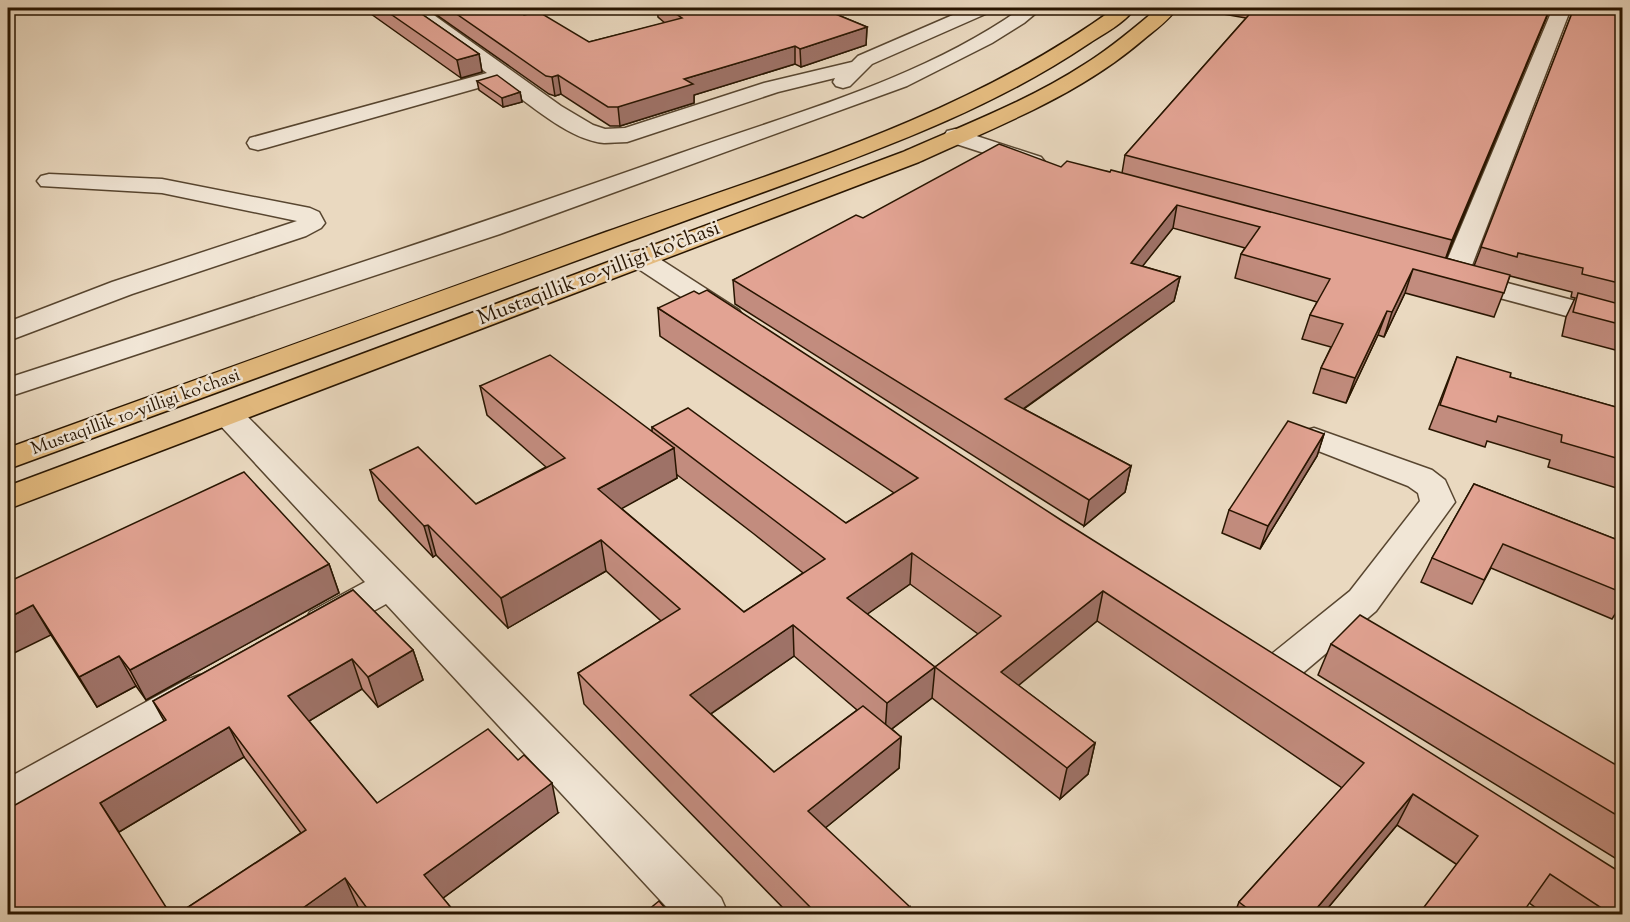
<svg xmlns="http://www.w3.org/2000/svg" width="1630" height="922" viewBox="0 0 1630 922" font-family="'Sorts Mill Goudy',serif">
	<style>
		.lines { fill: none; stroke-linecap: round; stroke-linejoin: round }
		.minor-casing { stroke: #584630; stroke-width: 3 }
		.major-casing { stroke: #281500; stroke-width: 3 }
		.minor { fill: #f1e6d6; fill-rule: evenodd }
		.major { fill: #e5bc80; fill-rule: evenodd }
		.wall { fill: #c28c7e; stroke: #281500; stroke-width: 1.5; fill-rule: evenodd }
		.shaded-wall { fill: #9e7267; stroke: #281500; stroke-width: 1.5 }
		.building { fill: #e2a393; stroke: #281500; stroke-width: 1.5; fill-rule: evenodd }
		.labels { text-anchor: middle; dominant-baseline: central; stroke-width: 5; stroke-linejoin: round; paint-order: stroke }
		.far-street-label { font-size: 18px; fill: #281500; stroke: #f1e6d6 }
		.street-label { font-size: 21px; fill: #281500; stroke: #f1e6d6 }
	</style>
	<rect width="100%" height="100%" fill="#ead9c0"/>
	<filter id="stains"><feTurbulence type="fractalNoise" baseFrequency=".00333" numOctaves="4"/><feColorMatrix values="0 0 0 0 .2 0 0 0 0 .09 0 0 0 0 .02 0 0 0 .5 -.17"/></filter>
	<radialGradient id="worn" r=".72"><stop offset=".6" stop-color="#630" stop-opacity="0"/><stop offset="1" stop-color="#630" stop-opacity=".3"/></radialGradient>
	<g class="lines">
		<g class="minor-casing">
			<g id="minor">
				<polygon points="320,8 346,8 344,12 322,12"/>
				<path d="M405 8H424L561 106 593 125 605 129 625 128 764 83 852 62 858 56 969 8H992L990 12 872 64 850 86 843 88 836 86 833 82 835 78 778 92 627 142C619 142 611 143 604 143 569 140 527 102 499 82L266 148 258 150 250 148 247 143 250 138 487 73 415 21Z"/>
				<path d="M1022 8H1042L1024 23 992 43 907 86 500 234 8 397V378C232 305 456 233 678 154 794 113 920 80 1022 8Z"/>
				<polygon points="1553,8 1571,8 1469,273 1622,313 1622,331 1444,283 1440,277"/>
				<polygon points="955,129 1041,157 1045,162 1041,167 1033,169 947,141 944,136 947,131"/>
				<polygon points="49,174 162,179 310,208 319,212 325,223 321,228 306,236 132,294 8,341 8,322 112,282 297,221 162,193 41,186 37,181 41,176"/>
				<polygon points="640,250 649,252 739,310 743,316 739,322 729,325 719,322 631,264 627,258 631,252"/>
				<polygon points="229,406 240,409 721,898 728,914 673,914 386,604 336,632 323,636 310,632 304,622 310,612 365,582 218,423 213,416 218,409"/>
				<polygon points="1314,428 1432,470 1445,480 1455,502 1376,611 1291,683 1277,687 1263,683 1257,672 1263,661 1350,591 1420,501 1418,493 1408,486 1303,445 1298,438 1303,431"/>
				<polygon points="200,675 214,680 220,691 214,702 23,812 8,818 8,778 186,680"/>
			</g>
		</g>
		<g class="major-casing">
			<g id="major">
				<path d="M1115 8H1135C1125 23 1103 34 1088 44 999 104 899 142 799 179L8 469V448C207 376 406 303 606 232 780 170 964 118 1115 8Z"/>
				<path d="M1158 8H1177C1169 20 1155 30 1144 39 1078 96 997 126 919 162L8 509V486L903 152C964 125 1028 101 1085 64 1111 48 1134 28 1158 8Z"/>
			</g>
		</g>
		<use href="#minor" class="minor"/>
		<use href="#major" class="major"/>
	</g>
	<g class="wall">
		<polygon points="363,8 413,8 479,54 482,72 461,78 364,9"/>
		<polygon points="427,8 519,8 524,15 589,42 665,23 658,17 657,8 821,8 867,27 866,45 801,67 795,64 694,95 694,103 620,126 610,126 561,94 555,96 549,94"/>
		<polygon points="1212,8 1550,8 1446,258 1474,266 1574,8 1623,8 1623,352 1562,336 1566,317 1575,298 1571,297 1572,292 1510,276 1494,317 1405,293 1384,337 1378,335 1346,403 1313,393 1321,368 1331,347 1302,339 1310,315 1317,302 1235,278 1241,254 1245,248 1173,228 1142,266 1180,277 1174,301 1024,409 1131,466 1125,492 1084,526 735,304 733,280 863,218 1061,167 1122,173 1125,155 1246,18 1211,12"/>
		<polygon points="477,81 520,92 522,102 503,107 479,90"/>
		<path d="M658 308 1623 915H1546L1529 903 1456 864 1397 825 1322 915H1234L1239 902 1342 788 1097 621 1018 685 1095 743 1088 774 1060 799 932 698 892 729 901 737 899 768 825 828 909 915H790L584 704 578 673 661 621 606 571 508 628 436 555 433 557 379 500 370 470 476 504 546 467 487 415 480 386 652 432V427L846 523 894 493 660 336ZM676 474 754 534 803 573 744 612 621 508 677 478ZM910 584 978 634 935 667 867 614ZM794 656 857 710 774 772 711 714Z"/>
		<polygon points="1457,357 1510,377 1623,409 1623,490 1548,467 1550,460 1487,441 1485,447 1429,429"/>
		<polygon points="1324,434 1317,456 1260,549 1222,533 1229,510"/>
		<polygon points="1474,484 1623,542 1623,602 1612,619 1491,568 1472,604 1421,582 1432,558"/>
		<polygon points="329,564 339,593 146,700 136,686 97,707 51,635 8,582"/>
		<polygon points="353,590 413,650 423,680 378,707 362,689 309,721 377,803 558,813 443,898 457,915 363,915 358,907 348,915 176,915 301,833 244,757 119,832 8,915 164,721 153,701"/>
		<polygon points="1331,644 1623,769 1623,863 1318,675"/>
	</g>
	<g class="shaded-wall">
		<polygon points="1550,8 1546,19 1444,263 1452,240"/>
		<polygon points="867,27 866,45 801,67 800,49"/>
		<polygon points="795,46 795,64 694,95 694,103 620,126 618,107 684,79"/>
		<polygon points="479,54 482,72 461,78 457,60"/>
		<polygon points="558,75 561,94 555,96 552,77"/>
		<polygon points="520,92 522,102 503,107 502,98"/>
		<polygon points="1177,205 1173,228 1126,287 1131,263"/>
		<polygon points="1413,269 1405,293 1384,337 1392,312"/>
		<polygon points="1180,277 1174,301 1002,424 1005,399"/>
		<polygon points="1387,311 1378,335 1346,403 1355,378"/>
		<polygon points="1324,434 1317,456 1260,549 1268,526"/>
		<polygon points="674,448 677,478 603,519 598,489"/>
		<polygon points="1131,466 1125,492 1084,526 1089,500"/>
		<polygon points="428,525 436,555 433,557 424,526"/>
		<polygon points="601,540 606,571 508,628 501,598"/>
		<polygon points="912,553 910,584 846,629 847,598"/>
		<polygon points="329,564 339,593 146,700 130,670"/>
		<polygon points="1103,591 1097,621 997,703 1001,672"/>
		<polygon points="33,605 51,635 8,656 8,618"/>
		<polygon points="793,625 794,656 693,726 690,695"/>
		<polygon points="413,650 423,680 378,707 368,677"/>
		<polygon points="119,656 136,686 97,707 79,677"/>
		<polygon points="352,659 362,689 301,726 288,696"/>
		<polygon points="935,667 932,698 885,734 887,703"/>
		<polygon points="229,727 244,757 119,832 100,803"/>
		<polygon points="901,737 899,768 808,842 808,811"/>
		<polygon points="1095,743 1088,774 1060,799 1067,768"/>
		<polygon points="552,783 558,813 435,904 424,875"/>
		<polygon points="1413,794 1397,825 1322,915 1311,915"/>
		<polygon points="345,878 358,907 348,915 293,915"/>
		<polygon points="910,907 909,915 902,915"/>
	</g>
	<g class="building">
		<polygon points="382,8 413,8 479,54 457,60"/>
		<polygon points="448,8 519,8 524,15 539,12 589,42 682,18 667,8 821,8 867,27 800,49 795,46 684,79 693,84 618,107 608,107 558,75 552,77 546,76"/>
		<polygon points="1255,8 1550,8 1452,240 1125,155"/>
		<polygon points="1574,8 1599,8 1623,11 1623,284 1582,274 1583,268 1518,253 1517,257 1481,247"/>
		<polygon points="497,75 520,92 502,98 477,81"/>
		<polygon points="999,144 1061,167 1067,161 1110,172 1111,170 1510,275 1504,293 1413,269 1392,312 1387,311 1355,378 1321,368 1343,324 1310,315 1330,279 1241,254 1260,227 1177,205 1131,263 1180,277 1005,399 1131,466 1089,500 733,280 856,215 863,218"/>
		<path d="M707 290 1061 520 1623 874V915H1612L1550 874 1521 915H1418L1478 836 1413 794 1311 915H1256L1239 902 1364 763 1103 591 1001 672 1095 743 1067 768 935 667 887 703 793 625 690 695 774 772 863 706 901 737 808 811 910 907 902 915H818L578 673 680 609 601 540 501 598 428 525 424 526 370 470 418 447 476 504 565 458 480 386 550 355 674 448 598 489 744 612 825 559 652 427 688 408 846 523 918 478 658 308 694 291 699 294ZM912 553 1001 616 935 667 847 598Z"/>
		<polygon points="1578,293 1623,305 1623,325 1573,312"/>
		<polygon points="1457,357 1511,373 1510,377 1623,409 1623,460 1561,442 1562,435 1498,416 1496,422 1440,405"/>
		<polygon points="1288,421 1324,434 1268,526 1229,510"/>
		<polygon points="244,472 329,564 130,670 119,656 79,677 33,605 8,618 8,582"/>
		<polygon points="1474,484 1623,542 1623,593 1503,544 1484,580 1432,558"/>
		<polygon points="353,590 413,650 368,677 352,659 288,696 377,803 488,729 518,760 524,755 552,783 424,875 457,915 372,915 345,878 293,915 176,915 306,830 229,727 100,803 171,915 8,915 8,809 166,720 153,701"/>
		<polygon points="1360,615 1623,769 1623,819 1331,644"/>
		<polygon points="659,901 671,915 642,915"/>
	</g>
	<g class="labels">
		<g class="far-street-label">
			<text transform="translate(136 413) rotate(-20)">Mustaqillik 10-yilligi ko'chasi</text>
		</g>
		<g class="street-label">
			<text transform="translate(599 274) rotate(-21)">Mustaqillik 10-yilligi ko'chasi</text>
		</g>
	</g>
	<rect width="1630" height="922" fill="none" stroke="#ead9c0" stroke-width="30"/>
	<rect x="9" y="9" width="1612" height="904" fill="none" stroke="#281500" stroke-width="3"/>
	<rect x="15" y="15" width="1600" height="892" fill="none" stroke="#281500" stroke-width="1.5"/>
	<rect width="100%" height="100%" filter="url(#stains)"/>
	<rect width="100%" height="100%" fill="url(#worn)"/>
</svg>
